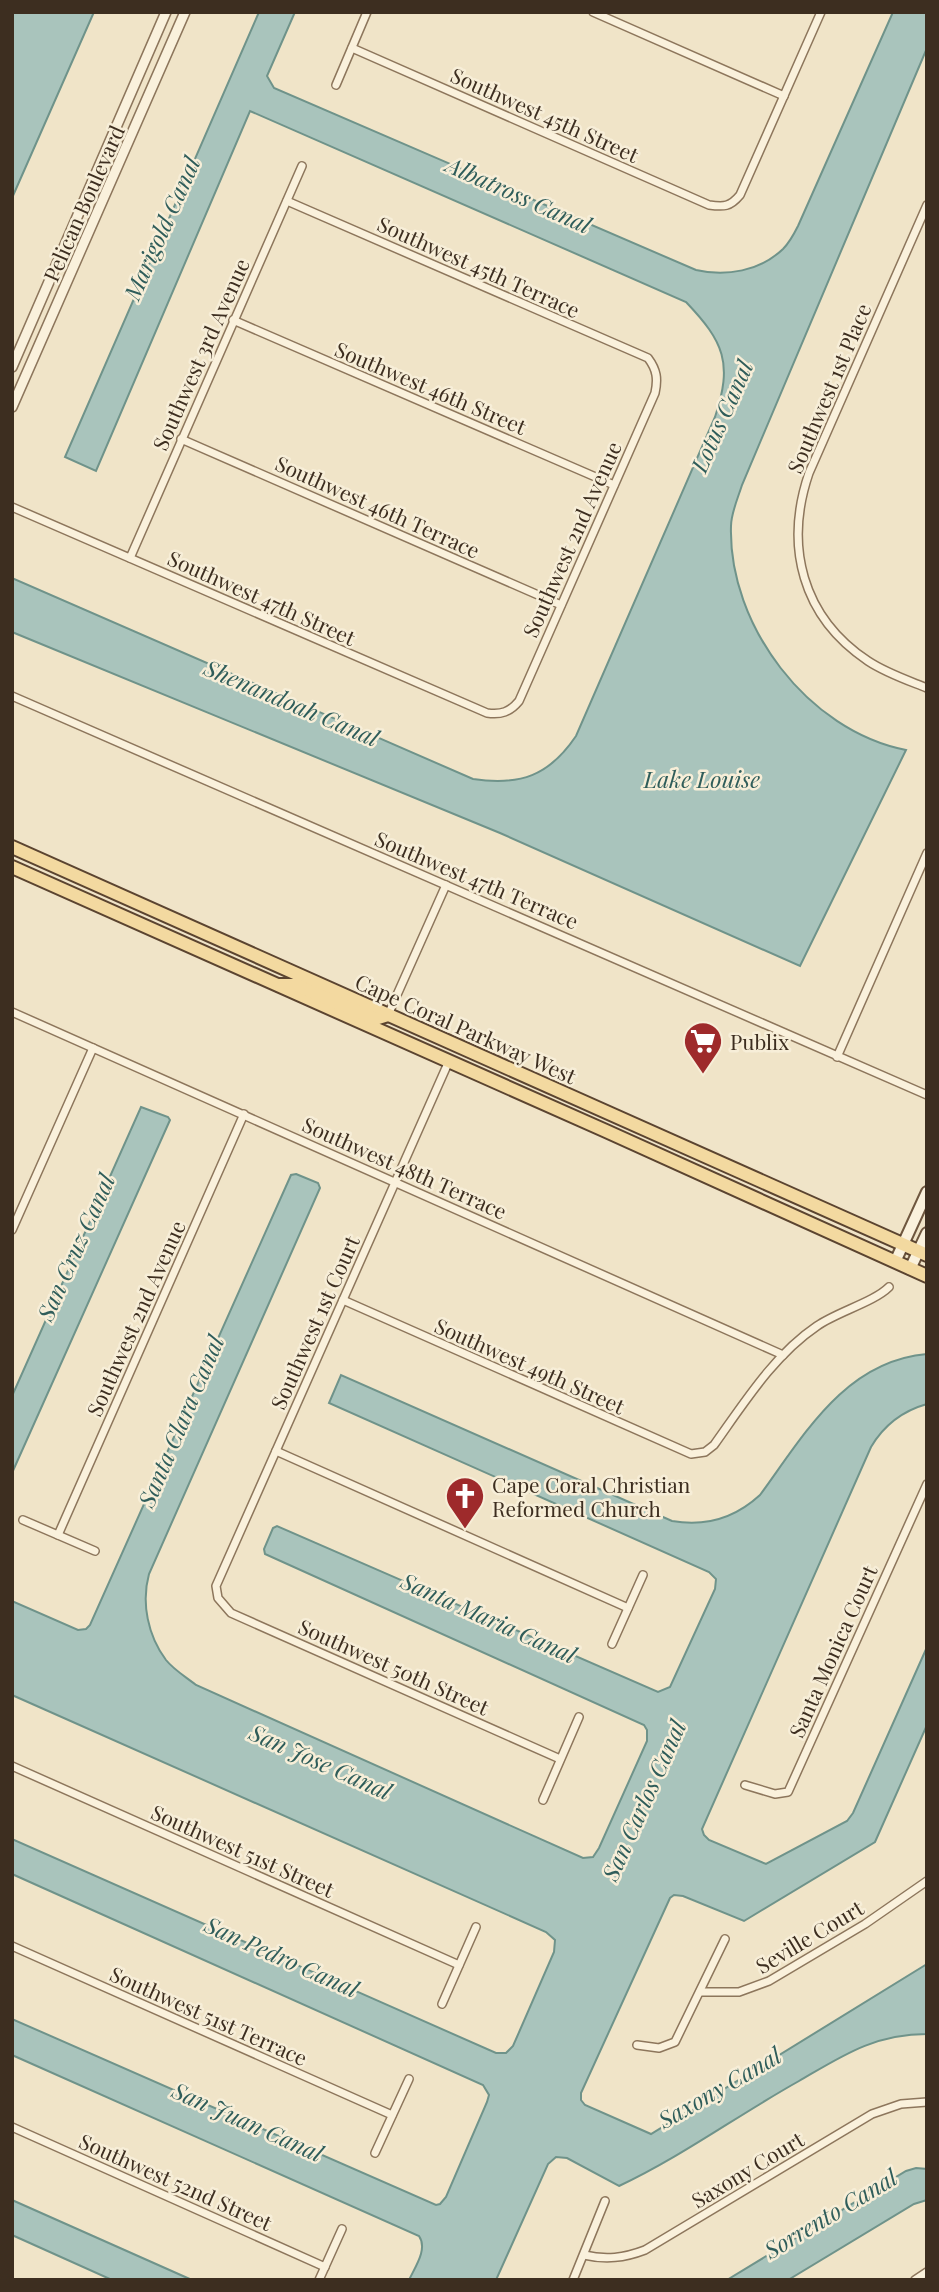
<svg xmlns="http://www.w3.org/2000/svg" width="939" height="2292" viewBox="0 0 939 2292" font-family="'Playfair Display',serif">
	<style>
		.water { fill: #a9c4bc; stroke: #6f938a; stroke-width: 2 }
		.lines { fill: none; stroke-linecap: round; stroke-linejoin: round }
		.minor-casing { stroke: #8d765c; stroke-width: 10 }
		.tertiary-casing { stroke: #8d765c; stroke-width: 12 }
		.secondary-casing { stroke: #6f573f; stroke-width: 14 }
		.primary-casing { stroke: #5b4430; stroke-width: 16 }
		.minor { stroke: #faf1dc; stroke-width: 7 }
		.tertiary { stroke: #faf1dc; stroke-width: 9 }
		.secondary { stroke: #faf1dc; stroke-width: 10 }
		.primary { stroke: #f3d9a0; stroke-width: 12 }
		.labels { text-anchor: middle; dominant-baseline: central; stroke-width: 5; stroke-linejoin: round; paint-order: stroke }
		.street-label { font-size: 21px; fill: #3d2e20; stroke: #f7eed8 }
		.poi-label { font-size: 21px; fill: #3d2e20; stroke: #f7eed8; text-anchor: start }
		.water-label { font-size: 23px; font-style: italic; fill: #2f5d5a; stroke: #f7eed8 }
	</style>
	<rect width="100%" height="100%" fill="#f0e4c8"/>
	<g class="water">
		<polygon points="12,12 94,12 12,198"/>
		<path d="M259 12H295L267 76 274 88 696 270C726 277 760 271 783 249 789 243 794 234 798 226L893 12H927V48L742 485C738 498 731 513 731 526 728 625 808 731 906 750L800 966 500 833 12 632V578L473 779C520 786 549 776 576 736L715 417C733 363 724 342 686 302L250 111 96 471 65 457Z"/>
		<polygon points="141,1107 168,1117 170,1120 12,1473 12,1396"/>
		<path d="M296 1174 318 1183 320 1188 149 1574C141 1603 148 1636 166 1660 174 1670 186 1677 196 1685L583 1858 593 1857 599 1848 647 1741V1730L644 1725 265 1554 264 1549 273 1528 277 1526 658 1692 670 1687 715 1589 716 1579 709 1572 329 1403 341 1375 672 1521C706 1527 735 1518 760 1495 804 1435 845 1361 927 1354V1404C902 1411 884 1425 871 1447L702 1829 704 1835 709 1840 766 1864 847 1821 853 1813 927 1647V1725L875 1842 744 1921 683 1896 674 1895 670 1898 581 2093V2100L585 2105 651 2134 927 1964V2034C874 2034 842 2056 799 2081 738 2115 681 2157 619 2186L567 2158 556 2157 548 2164 496 2280H409C415 2267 428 2249 419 2236L12 2055V2019L436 2205 440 2204 446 2197 487 2102 489 2095 483 2085 12 1874V1839L496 2053H506L513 2046 554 1952 555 1940 546 1932 12 1695V1601L78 1630 86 1629 90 1625 291 1175Z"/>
		<polygon points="916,2168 927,2169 927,2200 914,2204 788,2280 727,2280 906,2171"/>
		<polygon points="12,2200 192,2280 112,2280 12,2235"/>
	</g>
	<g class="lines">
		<g class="minor-casing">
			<g id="minor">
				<polyline points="593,12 784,96"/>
				<path d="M352 48 709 205C724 207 730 207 740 195L821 12"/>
				<polyline points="336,85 367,12"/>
				<path d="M927 205 809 473C784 546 802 617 868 661 886 673 907 680 927 688"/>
				<polyline points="233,320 614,485"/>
				<polyline points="181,439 561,605"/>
				<path d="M12 507 487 713C501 715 510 712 519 701L655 393C658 379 657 370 648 358L287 201"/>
				<polyline points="130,558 302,166"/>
				<polyline points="12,696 927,1095"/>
				<polyline points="12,1012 783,1355"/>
				<polyline points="388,1015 446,885"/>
				<polyline points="837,1057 927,853"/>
				<polyline points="449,1061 216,1586 218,1598 231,1613 560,1759"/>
				<polyline points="12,1230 93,1048"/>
				<path d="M343 1300 691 1454 705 1452 714 1445C744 1403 774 1355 817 1326 837 1312 874 1302 889 1287"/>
				<polyline points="276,1451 628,1608"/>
				<polyline points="23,1520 95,1551"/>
				<polyline points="58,1535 244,1114"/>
				<polyline points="612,1644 643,1575"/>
				<polyline points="12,1766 459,1965"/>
				<polyline points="745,1785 775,1794 788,1792 927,1484"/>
				<polyline points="543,1800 579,1717"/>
				<polyline points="12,1946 392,2115"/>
				<polyline points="700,1992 739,1992 769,1981 865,1924 927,1881"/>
				<polyline points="442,2004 476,1927"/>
				<polyline points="637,2045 659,2048 675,2042 725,1939"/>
				<polyline points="12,2127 325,2267"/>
				<polyline points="375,2153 409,2079"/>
				<path d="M584 2255C606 2260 624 2258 645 2250L872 2114 901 2104 927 2102"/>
				<polyline points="319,2280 342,2229"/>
				<polyline points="573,2280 605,2201"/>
				<polyline points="915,2280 927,2272"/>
			</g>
		</g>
		<g class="tertiary-casing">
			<g id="tertiary">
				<polyline points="12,367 166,12"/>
				<polyline points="12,407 185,12"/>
			</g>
		</g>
		<g class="secondary-casing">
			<g id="secondary">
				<polyline points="895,1262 927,1192"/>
				<polyline points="910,1269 927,1233"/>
			</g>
		</g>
		<g class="primary-casing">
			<g id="primary">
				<polyline points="12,847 927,1255"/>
				<polyline points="12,867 606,1131 927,1276"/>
				<polyline points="279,985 296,985 375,1019 388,1015"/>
			</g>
		</g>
		<use href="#minor" class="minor"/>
		<use href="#tertiary" class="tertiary"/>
		<use href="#secondary" class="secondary"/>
		<use href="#primary" class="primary"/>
	</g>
	<defs>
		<g id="supermarket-pin" transform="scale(2.0125)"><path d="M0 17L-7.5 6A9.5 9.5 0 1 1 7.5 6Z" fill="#9e2a2b" stroke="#f7eed8"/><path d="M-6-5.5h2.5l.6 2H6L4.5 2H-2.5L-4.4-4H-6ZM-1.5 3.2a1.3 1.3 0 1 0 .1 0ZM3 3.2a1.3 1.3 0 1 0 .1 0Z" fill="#fff"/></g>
		<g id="church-pin" transform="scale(2.0125)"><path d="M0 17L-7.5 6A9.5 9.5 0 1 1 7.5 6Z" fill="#9e2a2b" stroke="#f7eed8"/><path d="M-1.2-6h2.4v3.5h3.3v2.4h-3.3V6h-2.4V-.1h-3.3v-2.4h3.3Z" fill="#fff"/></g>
	</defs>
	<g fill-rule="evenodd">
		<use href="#supermarket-pin" x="703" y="1041"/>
		<use href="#church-pin" x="465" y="1496"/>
	</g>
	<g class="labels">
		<g class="street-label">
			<text transform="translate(545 114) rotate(24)">Southwest 45th Street</text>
			<text transform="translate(83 203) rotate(-66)">Pelican Boulevard</text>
			<text transform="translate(479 266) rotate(24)">Southwest 45th Terrace</text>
			<text transform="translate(200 354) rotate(-66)">Southwest 3rd Avenue</text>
			<text transform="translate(431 387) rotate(23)">Southwest 46th Street</text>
			<text transform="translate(828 388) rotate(-67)">Southwest 1st Place</text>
			<text transform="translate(378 506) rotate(24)">Southwest 46th Terrace</text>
			<text transform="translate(571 539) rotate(-66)">Southwest 2nd Avenue</text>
			<text transform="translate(262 597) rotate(24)">Southwest 47th Street</text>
			<text transform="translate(477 879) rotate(23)">Southwest 47th Terrace</text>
			<text transform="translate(466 1028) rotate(24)">Cape Coral Parkway West</text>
			<text transform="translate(405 1167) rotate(24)">Southwest 48th Terrace</text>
			<text transform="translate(135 1318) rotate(-66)">Southwest 2nd Avenue</text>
			<text transform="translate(314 1322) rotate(-66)">Southwest 1st Court</text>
			<text transform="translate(530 1365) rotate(24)">Southwest 49th Street</text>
			<text transform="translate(832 1651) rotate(-66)">Santa Monica Court</text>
			<text transform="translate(394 1666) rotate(24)">Southwest 50th Street</text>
			<text transform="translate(243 1850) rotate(24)">Southwest 51st Street</text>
			<text transform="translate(809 1936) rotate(-31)">Seville Court</text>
			<text transform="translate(209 2015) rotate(24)">Southwest 51st Terrace</text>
			<text transform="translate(747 2169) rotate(-31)">Saxony Court</text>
			<text transform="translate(176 2181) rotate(24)">Southwest 52nd Street</text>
		</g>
		<g class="poi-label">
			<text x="730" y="1041">Publix</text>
			<text x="492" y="1484">Cape Coral Christian<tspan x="492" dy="24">Reformed Church</tspan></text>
		</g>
		<g class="water-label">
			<text transform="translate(519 194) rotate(24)">Albatross Canal</text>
			<text transform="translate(161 228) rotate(-66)">Marigold Canal</text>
			<text transform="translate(721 416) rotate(-66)">Lotus Canal</text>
			<text transform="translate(292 702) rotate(23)">Shenandoah Canal</text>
			<text x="702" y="778">Lake Louise</text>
			<text transform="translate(75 1247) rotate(-66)">San Cruz Canal</text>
			<text transform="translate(180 1421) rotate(-67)">Santa Clara Canal</text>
			<text transform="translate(489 1617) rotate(24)">Santa Maria Canal</text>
			<text transform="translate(321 1761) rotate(24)">San Jose Canal</text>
			<text transform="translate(643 1800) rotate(-66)">San Carlos Canal</text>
			<text transform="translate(282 1956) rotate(24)">San Pedro Canal</text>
			<text transform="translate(719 2087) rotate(-30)">Saxony Canal</text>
			<text transform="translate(248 2121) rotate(24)">San Juan Canal</text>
			<text transform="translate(830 2213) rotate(-31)">Sorrento Canal</text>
		</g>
	</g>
	<rect width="939" height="2292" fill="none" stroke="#3d2e20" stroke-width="28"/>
</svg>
